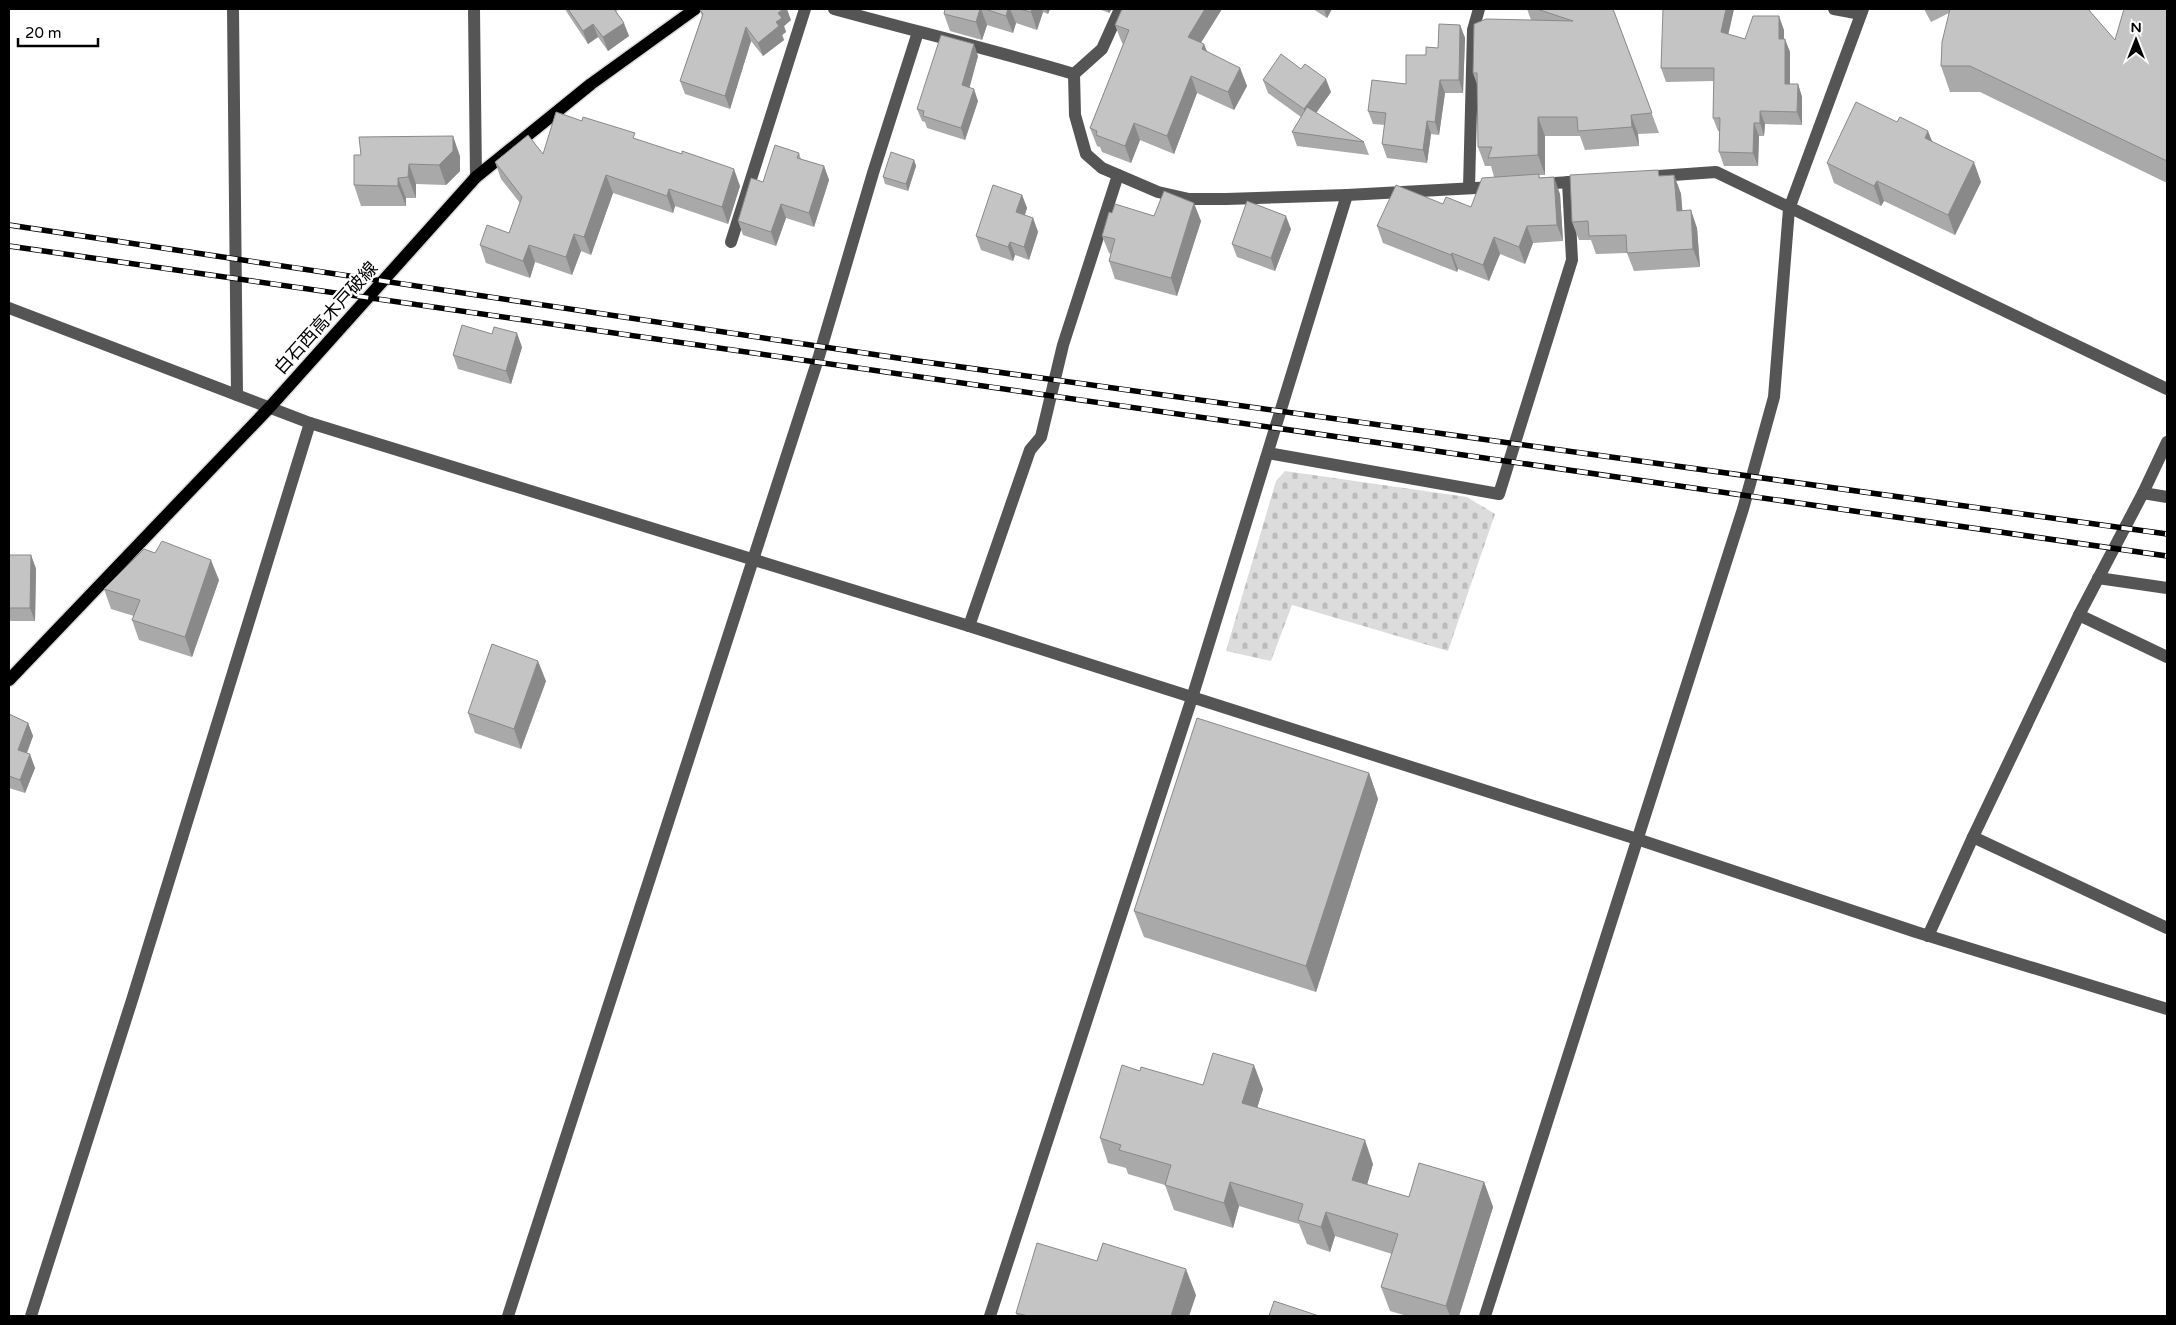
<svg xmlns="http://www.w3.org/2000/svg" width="2176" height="1325" viewBox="0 0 2176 1325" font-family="'Varela Round','Noto Sans JP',sans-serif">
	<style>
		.cemetery { fill: url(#cemetery-stones) }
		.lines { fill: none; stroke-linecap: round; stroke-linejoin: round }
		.major-casing { stroke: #dbdbdb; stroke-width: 15 }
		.minor { stroke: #555; stroke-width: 12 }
		.major { stroke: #000; stroke-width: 12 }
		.rail-casing { stroke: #000; stroke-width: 5.5 }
		.rail { stroke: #fff; stroke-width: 4; stroke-dasharray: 11; stroke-linecap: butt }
		.wall { fill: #a9a9a9 }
		.shaded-wall { fill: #898989 }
		.building { fill: #c4c4c4; stroke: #898989 }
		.labels { text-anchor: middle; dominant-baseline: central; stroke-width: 4.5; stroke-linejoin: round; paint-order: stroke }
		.street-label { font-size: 18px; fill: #000; stroke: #fff }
	</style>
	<defs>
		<pattern id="cemetery-stones" width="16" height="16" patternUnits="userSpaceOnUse" patternTransform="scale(1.25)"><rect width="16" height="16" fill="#dcdcdc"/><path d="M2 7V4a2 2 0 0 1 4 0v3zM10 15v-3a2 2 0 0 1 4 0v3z" fill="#bbb"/></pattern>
	</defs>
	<rect width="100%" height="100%" fill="#fff"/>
	<polygon class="cemetery" points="1285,471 1467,497 1495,514 1448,651 1292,605 1271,661 1226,651 1276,481"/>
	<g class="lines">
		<g class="major-casing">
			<polyline id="major" points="9,680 269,408 476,177 591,84 695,9"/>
		</g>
		<g class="minor">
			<polyline points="233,9 237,395"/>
			<polyline points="474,9 476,177"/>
			<path d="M834 9C914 31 994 50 1074 74"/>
			<polyline points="1120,9 1102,49 1074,74 1075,115 1086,154 1102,168 1158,192 1189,199 1226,199 1347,195 1494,187"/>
			<polyline points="1834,9 1861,14"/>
			<polyline points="1644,177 1716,172 2167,389"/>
			<polyline points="1539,184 1586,181"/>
			<polyline points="1469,188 1473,30 1479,9"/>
			<polyline points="731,242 805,9"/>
			<polyline points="9,308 310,423 969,626 1637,839 1916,932 2167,1009"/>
			<polyline points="2167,442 2143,493 2167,497"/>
			<polyline points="1268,453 1499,494 1572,260 1568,182"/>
			<polyline points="2098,578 2167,588"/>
			<polyline points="2079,615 2143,493"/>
			<polyline points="969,626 1030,450 1041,437 1063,345 1118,175"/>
			<polyline points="2167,657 2079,615 1973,837 2167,928"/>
			<polyline points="1928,936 1973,837"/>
			<polyline points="31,1316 132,1000 310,423"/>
			<polyline points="508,1316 819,356 873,173 918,32"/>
			<polyline points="990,1316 1192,698 1347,195"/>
			<polyline points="1485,1316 1743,509 1774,397 1789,209 1863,9"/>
		</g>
		<use href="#major" class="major"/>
		<g class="rail-casing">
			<g id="rail">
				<polyline points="9,225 918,361 2167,534"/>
				<polyline points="9,246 2167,556"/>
			</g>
		</g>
		<use href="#rail" class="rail"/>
	</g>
	<g class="wall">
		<polygon points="565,9 620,9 616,11 629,36 608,51 598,37 588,44 568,14"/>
		<polygon points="945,9 1050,9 1048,14 1043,12 1037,30 1016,23 1013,33 987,25 982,40 950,31 944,14"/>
		<polygon points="1099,9 1112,9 1109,13"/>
		<polygon points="1121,9 1222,9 1201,42 1207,52 1240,68 1247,86 1234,110 1197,93 1174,154 1140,140 1131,163 1102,152 1100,147 1097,146 1090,128 1123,44 1122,43 1115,25 1122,10"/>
		<polygon points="1313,9 1332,9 1327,18"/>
		<polygon points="1527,9 1613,9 1659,133 1638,134 1639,146 1585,150 1580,136 1545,136 1545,175 1539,175 1540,178 1560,194 1563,241 1533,243 1525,264 1500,254 1489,281 1458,269 1457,272 1383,243 1377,226 1443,204 1471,207 1494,177 1491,166 1485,166 1478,147 1478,87 1473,73 1531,20"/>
		<polygon points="1734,9 1728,34 1745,39 1784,30 1784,39 1790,52 1790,84 1798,84 1802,97 1802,125 1765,124 1764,136 1759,136 1758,166 1724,166 1719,152 1720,131 1718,131 1713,118 1714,81 1666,82 1661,68"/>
		<polygon points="1924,9 2088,9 2115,40 2167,9 2167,183 1980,92 1950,92 1941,66 1949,13 1931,22"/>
		<polygon points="700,10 791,20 784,26 786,32 782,35 784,40 763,56 751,41 730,109 685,94 680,81 702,16"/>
		<polygon points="1460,25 1465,38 1463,93 1445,93 1439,135 1431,134 1427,163 1387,158 1382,144 1385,125 1373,124 1368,111 1406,84 1426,55 1438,48"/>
		<polygon points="978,56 969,87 978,101 965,140 927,128 925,122 922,121 917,109"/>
		<polygon points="1263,80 1331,92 1316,113 1364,142 1369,155 1297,146 1292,132 1301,117 1268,93"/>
		<polygon points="637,140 740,186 728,224 675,206 673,213 613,193 591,255 581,251 572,275 535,262 530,278 486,263 480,245 509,233 520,203 501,179 495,162"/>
		<polygon points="1932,142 1981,182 1955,235 1884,201 1881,206 1834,183 1827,163"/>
		<polygon points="799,153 801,159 824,166 829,180 814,227 786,218 776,246 743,235 738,221 763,182"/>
		<polygon points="354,155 460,156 460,171 446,185 416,184 416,198 406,198 406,206 361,206 354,185"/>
		<polygon points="914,160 916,166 908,191 885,184 883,177"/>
		<polygon points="1674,175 1681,194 1682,211 1697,228 1700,267 1634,271 1627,253 1596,254 1591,240 1579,240 1572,222 1660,176"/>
		<polygon points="1022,195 1027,208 1025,215 1033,218 1038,232 1029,260 1015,255 1013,261 981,250 976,236"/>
		<polygon points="1112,213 1154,216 1201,221 1177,296 1115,279 1109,261 1111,254 1109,253 1102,236"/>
		<polygon points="1291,229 1275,271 1237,257 1232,244"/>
		<polygon points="522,347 511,384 458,369 453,355"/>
		<polygon points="155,553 219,580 192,657 139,640 132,620 134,616 111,609 104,589"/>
		<polygon points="9,555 31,555 36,569 35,621 9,621"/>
		<polygon points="546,681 521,749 475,733 468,713"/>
		<polygon points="9,714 28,723 33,736 27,753 35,768 25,793 9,788"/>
		<polygon points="1369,773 1378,799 1316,992 1144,937 1134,911"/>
		<polygon points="1140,1071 1203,1085 1263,1089 1257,1108 1373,1164 1367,1185 1409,1197 1484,1182 1493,1207 1459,1316 1407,1316 1390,1311 1381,1287 1392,1254 1335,1236 1330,1252 1307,1244 1299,1224 1239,1206 1233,1228 1174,1210 1165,1185 1128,1174 1126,1168 1108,1163 1100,1138"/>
		<polygon points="1196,1295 1189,1316 1017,1316 1016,1313"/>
	</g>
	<g class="shaded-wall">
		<polygon points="783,9 787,9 791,20 784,26 786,32 782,35 784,40 763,56 758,43 776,22 778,13"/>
		<polygon points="980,9 981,9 987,25 982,40 976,22"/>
		<polygon points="1008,9 1010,9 1016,23 1013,33 1006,16"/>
		<polygon points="1032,9 1042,9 1043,12 1037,30 1031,12"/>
		<polygon points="1046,9 1050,9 1048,14"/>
		<polygon points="1108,9 1112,9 1109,13"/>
		<polygon points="1205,9 1222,9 1194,54 1188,37"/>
		<polygon points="1324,9 1332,9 1327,18"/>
		<polygon points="1726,9 1734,9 1726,45 1721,32"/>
		<polygon points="1779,16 1784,30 1784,52 1779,39"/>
		<polygon points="624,23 629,36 608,51 603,37"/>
		<polygon points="593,24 598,37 588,44 583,31"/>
		<polygon points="1460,25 1465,38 1463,93 1459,80"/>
		<polygon points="746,27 751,41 730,109 725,96"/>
		<polygon points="1785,39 1790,52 1790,97 1785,84"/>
		<polygon points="974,44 978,56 967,97 962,85"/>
		<polygon points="1204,44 1211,61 1202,49"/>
		<polygon points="1240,68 1247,86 1234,110 1228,92"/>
		<polygon points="1191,76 1197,93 1174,154 1167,136"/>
		<polygon points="1326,79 1331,92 1309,123 1304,109"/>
		<polygon points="1440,80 1445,93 1439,135 1435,122"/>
		<polygon points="1798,84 1802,97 1802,125 1797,112"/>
		<polygon points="974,89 978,101 965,140 961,128"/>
		<polygon points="1760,111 1765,124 1764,136 1760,123"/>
		<polygon points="1631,115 1638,134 1639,146 1632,127"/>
		<polygon points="1538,117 1545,136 1545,175 1538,155"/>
		<polygon points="1427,121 1431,134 1427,163 1423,150"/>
		<polygon points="1134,123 1140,140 1131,163 1125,146"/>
		<polygon points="1754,123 1759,136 1758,166 1753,153"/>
		<polygon points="1928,131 1936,151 1925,138"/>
		<polygon points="453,136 460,156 460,171 446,185 439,165"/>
		<polygon points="914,160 916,166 908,191 906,184"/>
		<polygon points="1974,162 1981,182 1955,235 1948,215"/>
		<polygon points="409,164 416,184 416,198 408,177"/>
		<polygon points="824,166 829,180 814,227 809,213"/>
		<polygon points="734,169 740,186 728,224 722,207"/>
		<polygon points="606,175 613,193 591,255 584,237"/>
		<polygon points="1674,175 1681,194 1684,229 1677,211"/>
		<polygon points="1554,177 1560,194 1563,241 1557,225"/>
		<polygon points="398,178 406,198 406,206 398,186"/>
		<polygon points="1877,181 1884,201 1881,206 1874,186"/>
		<polygon points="669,189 675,206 673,213 667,196"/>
		<polygon points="1022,195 1027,208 1021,226 1016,212"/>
		<polygon points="1194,203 1201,221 1177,296 1171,278"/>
		<polygon points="781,204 786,218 776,246 771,232"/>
		<polygon points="1691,210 1697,228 1700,267 1693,249"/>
		<polygon points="1286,216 1291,229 1275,271 1271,258"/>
		<polygon points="1033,218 1038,232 1029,260 1024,247"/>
		<polygon points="1527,226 1533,243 1525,264 1519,247"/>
		<polygon points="574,234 581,251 572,275 566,257"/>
		<polygon points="1494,237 1500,254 1489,281 1483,265"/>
		<polygon points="1010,242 1015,255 1013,261 1008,247"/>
		<polygon points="529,245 535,262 530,278 523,261"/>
		<polygon points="1452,253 1458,269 1457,272 1451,255"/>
		<polygon points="517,333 522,347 511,384 506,371"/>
		<polygon points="31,555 36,569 35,621 30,608"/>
		<polygon points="211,560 219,580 192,657 185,637"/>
		<polygon points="538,661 546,681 521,749 514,729"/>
		<polygon points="28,723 33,736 23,763 18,750"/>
		<polygon points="30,754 35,768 25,793 20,780"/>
		<polygon points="1369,773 1378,799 1316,992 1306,966"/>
		<polygon points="1254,1065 1263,1089 1251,1128 1242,1103"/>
		<polygon points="1365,1140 1373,1164 1361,1205 1352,1180"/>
		<polygon points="1230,1182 1239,1206 1233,1228 1224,1203"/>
		<polygon points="1484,1182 1493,1207 1459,1316 1450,1316 1446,1306"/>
		<polygon points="1326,1212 1335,1236 1330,1252 1321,1227"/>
		<polygon points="1186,1269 1196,1295 1189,1316 1171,1316"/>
	</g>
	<g class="building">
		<polygon points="568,9 614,9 624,23 603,37 593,24 583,31"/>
		<polygon points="702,9 783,9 778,13 782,18 776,22 779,26 758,43 746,27 725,96 680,81 703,14 700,10"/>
		<polygon points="945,9 980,9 976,22 944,14"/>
		<polygon points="985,9 1008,9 1006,16"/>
		<polygon points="1019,9 1032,9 1031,12"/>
		<polygon points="1122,9 1205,9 1188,37 1204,44 1202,49 1240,68 1228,92 1191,76 1167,136 1134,123 1125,146 1096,135 1097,131 1090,128 1129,30 1115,25"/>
		<polygon points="1537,9 1613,9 1652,113 1631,115 1632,127 1578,131 1577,117 1538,117 1538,155 1488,158 1492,147 1478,147 1477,73 1473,73 1474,24 1486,19 1573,21"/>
		<polygon points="1663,9 1726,9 1721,32 1745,39 1753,16 1779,16 1779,39 1785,39 1785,84 1798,84 1797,112 1760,111 1760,123 1754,123 1753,153 1719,152 1720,118 1713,118 1714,68 1661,68"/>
		<polygon points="1950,9 2088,9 2115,40 2124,9 2167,9 2167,161 1970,66 1941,66 1942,42"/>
		<polygon points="1439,24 1460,25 1459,80 1440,80 1435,122 1427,121 1423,150 1382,144 1386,113 1368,111 1372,80 1406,84 1406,55 1426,55 1426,47 1438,48"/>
		<polygon points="941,35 974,44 962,85 974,89 961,128 923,116 924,111 917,109"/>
		<polygon points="1281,54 1301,69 1305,64 1326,79 1304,109 1263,80"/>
		<polygon points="1856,102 1897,122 1900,117 1928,131 1925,138 1974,162 1948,215 1877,181 1874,186 1827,163"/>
		<polygon points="1307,107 1364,142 1292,132"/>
		<polygon points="556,112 582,121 583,117 635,133 633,138 682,154 682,151 734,169 722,207 669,189 667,196 606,175 584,237 574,234 566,257 529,245 523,261 480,245 487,225 509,233 522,197 495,162 528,135 543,154"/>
		<polygon points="453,136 453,151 439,165 409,164 408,177 398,178 398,186 354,185 354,155 361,155 359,137"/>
		<polygon points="775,145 799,153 797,158 824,166 809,213 781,204 771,232 738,221 751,178 763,182"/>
		<polygon points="891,152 914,160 906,184 883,177"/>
		<polygon points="1658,170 1659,176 1674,175 1677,211 1691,210 1693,249 1627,253 1626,235 1589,236 1588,221 1572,222 1570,175"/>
		<polygon points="1539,174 1539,178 1554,177 1557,225 1527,226 1519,247 1494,237 1483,265 1452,253 1451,255 1377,226 1396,185 1443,204 1446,197 1471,207 1482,178"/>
		<polygon points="993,185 1022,195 1016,212 1033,218 1024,247 1010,242 1008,247 976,236"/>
		<polygon points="1164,191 1194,203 1171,278 1109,261 1115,239 1102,236 1109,212 1112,213 1115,204 1154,216"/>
		<polygon points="1247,201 1286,216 1271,258 1232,244"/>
		<polygon points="462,325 492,334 494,327 517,333 506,371 453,355"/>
		<polygon points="162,541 211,560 185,637 132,620 140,600 104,589 144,549 155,553"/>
		<polygon points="9,555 31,555 30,608 9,608"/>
		<polygon points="492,644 538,661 514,729 468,713"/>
		<polygon points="9,714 28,723 18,750 30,754 20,780 9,776"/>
		<polygon points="1197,718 1369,773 1306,966 1134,911"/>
		<polygon points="1213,1053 1254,1065 1242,1103 1365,1140 1352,1180 1409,1197 1419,1163 1484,1182 1446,1306 1381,1287 1398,1234 1326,1212 1321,1227 1298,1220 1303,1204 1230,1182 1224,1203 1165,1185 1171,1165 1119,1150 1121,1145 1100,1138 1122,1065 1140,1071 1141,1067 1203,1085"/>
		<polygon points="1037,1243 1097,1261 1103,1243 1186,1269 1171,1316 1028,1316 1016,1313"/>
		<polygon points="1274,1301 1319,1316 1269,1316"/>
	</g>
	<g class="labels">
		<g class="street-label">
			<text transform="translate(326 318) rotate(-48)">白石西高木戸破線</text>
		</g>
	</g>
	<rect width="2176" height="1325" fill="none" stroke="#000000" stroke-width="20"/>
	<g transform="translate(2136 40)" stroke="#ffffff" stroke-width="4" paint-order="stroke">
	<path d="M0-4L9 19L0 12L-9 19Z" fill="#000000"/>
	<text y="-8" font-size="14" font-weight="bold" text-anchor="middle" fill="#000000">N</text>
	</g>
	<path d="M18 38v8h80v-8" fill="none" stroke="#000000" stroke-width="2.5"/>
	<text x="25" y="38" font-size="15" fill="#000000" stroke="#ffffff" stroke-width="4" paint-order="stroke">20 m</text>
</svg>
